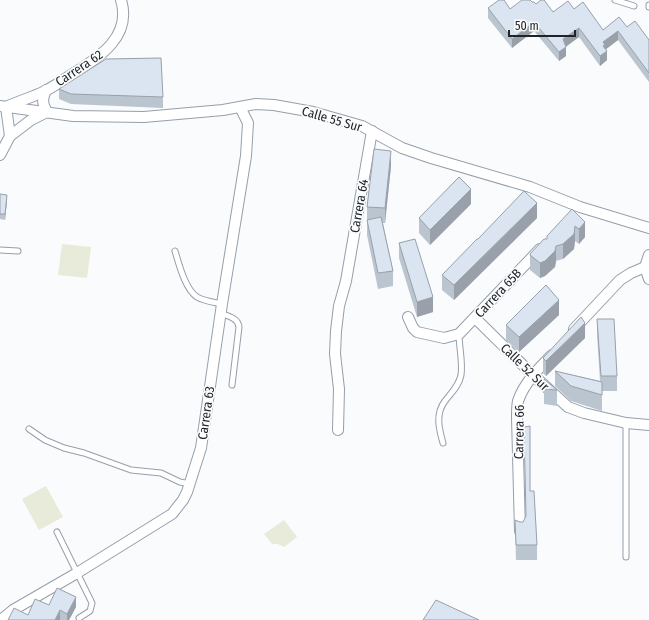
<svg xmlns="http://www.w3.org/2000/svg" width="649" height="620" viewBox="0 0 649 620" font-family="'Fira Sans Condensed',sans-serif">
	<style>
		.green { fill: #e8ebd9 }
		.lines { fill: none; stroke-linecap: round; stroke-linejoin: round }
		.service-casing { stroke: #959fab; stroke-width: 7 }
		.minor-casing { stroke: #959fab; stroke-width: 12 }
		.service { stroke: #fff; stroke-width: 5 }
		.minor { stroke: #fff; stroke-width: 10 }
		.wall { fill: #bbc5cf }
		.shaded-wall { fill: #99a0a9 }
		.building { fill: #dae5f1; stroke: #99a0a9 }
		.labels { text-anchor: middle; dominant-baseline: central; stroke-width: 3.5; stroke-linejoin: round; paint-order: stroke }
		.street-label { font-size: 13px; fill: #202428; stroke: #f9fbfd }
	</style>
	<rect width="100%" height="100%" fill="#f9fbfd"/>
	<g class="green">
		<polygon points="62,244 91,247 87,278 58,275"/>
		<polygon points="46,486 63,517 39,530 22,499"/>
		<polygon points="284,520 297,537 284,547 278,544 272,544 264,534"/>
	</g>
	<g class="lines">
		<g class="service-casing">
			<g id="service">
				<polyline points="615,0 634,6"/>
				<polyline points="649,5 649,7"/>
				<polyline points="0,250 18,251"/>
				<path d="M175 251C179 264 185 289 197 297 204 301 213 302 222 304"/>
				<path d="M220 313C228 316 238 318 239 327L232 385"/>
				<polyline points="29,429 45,440 64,448 84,453 131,470 161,473 180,482 190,484"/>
				<path d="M443 443C439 429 435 414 445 401 451 393 459 386 461 375 463 362 459 347 459 334"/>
				<polyline points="57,532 92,603 90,611 79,618"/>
				<polyline points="626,557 626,423"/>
			</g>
		</g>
		<g class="minor-casing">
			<g id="minor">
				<polyline points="0,106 73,116 144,117 223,110 256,104 274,105 313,112 362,126 402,148 431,158 530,187 580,207 649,228"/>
				<path d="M10 136 6 107C19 101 33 97 45 91 55 86 65 79 74 73 100 57 132 36 121 0"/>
				<path d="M0 155 10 136 31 120 47 112C42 103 42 99 46 90"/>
				<polyline points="649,255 645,267 649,279"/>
				<polyline points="408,317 413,328 417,332 444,338 459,334 540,249"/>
				<polyline points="475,318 533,375 568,407 584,413 626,423 649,425"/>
				<polyline points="574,329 620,280 631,273 645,267"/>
				<polyline points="338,430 339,389 335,354 336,331 339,306 346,281 372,131"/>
				<path d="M520 531 517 417C517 412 517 406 518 401 524 383 539 368 552 355"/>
				<polyline points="1,620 13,610 77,573 172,514 183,500 187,492 201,448 222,304 246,156 248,123 240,107"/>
			</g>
		</g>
		<use href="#service" class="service"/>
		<use href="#minor" class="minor"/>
	</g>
	<g class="wall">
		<polygon points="532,2 553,12 574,9 603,30 627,27 649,40 649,82 618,40 606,49 607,60 600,66 579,37 566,46 566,56 559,61 534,31 512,48 488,18 488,8 510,9"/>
		<polygon points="59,89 163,97 163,108 71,104 59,99"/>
		<polygon points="391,166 385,223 383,223 393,271 393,286 378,289 367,235 367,207"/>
		<polygon points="0,194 7,200 5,220 0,219"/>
		<polygon points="471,204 430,245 419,233 419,218"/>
		<polygon points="572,209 585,237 579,244 575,241 574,249 563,259 556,261 555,267 545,276 540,278 530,270 530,254 547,239"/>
		<polygon points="537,218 454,300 442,290 442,275 478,239"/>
		<polygon points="399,243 433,312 417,317 399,258"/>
		<polygon points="559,315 519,352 506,340 506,325"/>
		<polygon points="597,319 617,376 617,391 602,391 602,411 571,401 555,386 555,371 600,381 597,334"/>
		<polygon points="585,338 546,376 543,373 543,358"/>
		<polygon points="544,389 557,390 557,406 544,404"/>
		<polygon points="524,427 530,491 537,545 537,560 516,560 515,520 520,522 523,522 526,517"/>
		<polygon points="76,607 69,620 8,620 28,615"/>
	</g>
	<g class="shaded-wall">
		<polygon points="534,22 534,31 512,48 512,39"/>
		<polygon points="579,28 579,37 563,49 563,39"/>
		<polygon points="618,31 618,40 605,50 607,51 607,60 600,66 600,56 603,42"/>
		<polygon points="566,47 566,56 559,61 559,52"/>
		<polygon points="391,151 391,166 385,223 385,208"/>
		<polygon points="471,189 471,204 430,245 430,230"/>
		<polygon points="7,195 7,200 5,220 5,214"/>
		<polygon points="537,203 537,218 454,300 454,285"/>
		<polygon points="585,222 585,237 579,244 579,229"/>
		<polygon points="575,226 575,241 574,249 563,259 563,244"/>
		<polygon points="556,246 556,261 555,267 545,276 540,278 540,263"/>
		<polygon points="433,297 433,312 417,317 417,302"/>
		<polygon points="559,300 559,315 519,352 519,337"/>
		<polygon points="585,323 585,338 546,376 546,361"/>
		<polygon points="76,597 76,607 69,620 67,620 67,614"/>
		<polygon points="60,610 60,620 55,620"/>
	</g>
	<g class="building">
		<polygon points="499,0 504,0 510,9 522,0 530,0 532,2 534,2 536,4 541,0 544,0 553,12 568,1 574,9 583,2 603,30 619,17 627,27 635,21 649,40 649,73 618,31 603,42 605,45 603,46 607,51 600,56 579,28 563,39 566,47 559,52 534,22 512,39 488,8"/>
		<polygon points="161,58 163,97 71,94 59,89 106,59"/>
		<polygon points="374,149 391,151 385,208 367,207"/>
		<polygon points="459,177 471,189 430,230 419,218"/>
		<polygon points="524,191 537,203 454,285 442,275 477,239 478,239"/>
		<polygon points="0,194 7,195 5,214 0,214"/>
		<polygon points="572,209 585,222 579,229 575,226 574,234 563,244 556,246 555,251 545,261 540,263 530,255 530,254 544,239 547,239 547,236"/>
		<polygon points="381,217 393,271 378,273 367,220"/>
		<polygon points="415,239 433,297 417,302 399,243"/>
		<polygon points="546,285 559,300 519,337 506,325"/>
		<polygon points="581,317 585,323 546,361 543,358"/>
		<polygon points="597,319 614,319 617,376 601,376"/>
		<polygon points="555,371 602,382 602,395 571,386"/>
		<polygon points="544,379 557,390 544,389"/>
		<polygon points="530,426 530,491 534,491 537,545 516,545 515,520 520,522 523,522 526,516 524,427"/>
		<polygon points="57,588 76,597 67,614 60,610 55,620 8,620 14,608 28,615 35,599 49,605"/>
		<polygon points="436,600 479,620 423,620"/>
	</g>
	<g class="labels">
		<g class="street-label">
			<text transform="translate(79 68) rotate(-34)">Carrera 62</text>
			<text transform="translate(332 119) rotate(16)">Calle 55 Sur</text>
			<text transform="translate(359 206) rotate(-80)">Carrera 64</text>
			<text transform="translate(498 293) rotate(-47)">Carrera 65B</text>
			<text transform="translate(525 367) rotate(44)">Calle 52 Sur</text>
			<text transform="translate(206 413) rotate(-82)">Carrera 63</text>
			<text transform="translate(519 432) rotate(-89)">Carrera 66</text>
		</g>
	</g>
	<path d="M509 30v6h66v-6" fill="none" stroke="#202428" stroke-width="2"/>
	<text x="515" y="30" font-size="12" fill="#202428" stroke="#f9fbfd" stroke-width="3" paint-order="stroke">50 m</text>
</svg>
